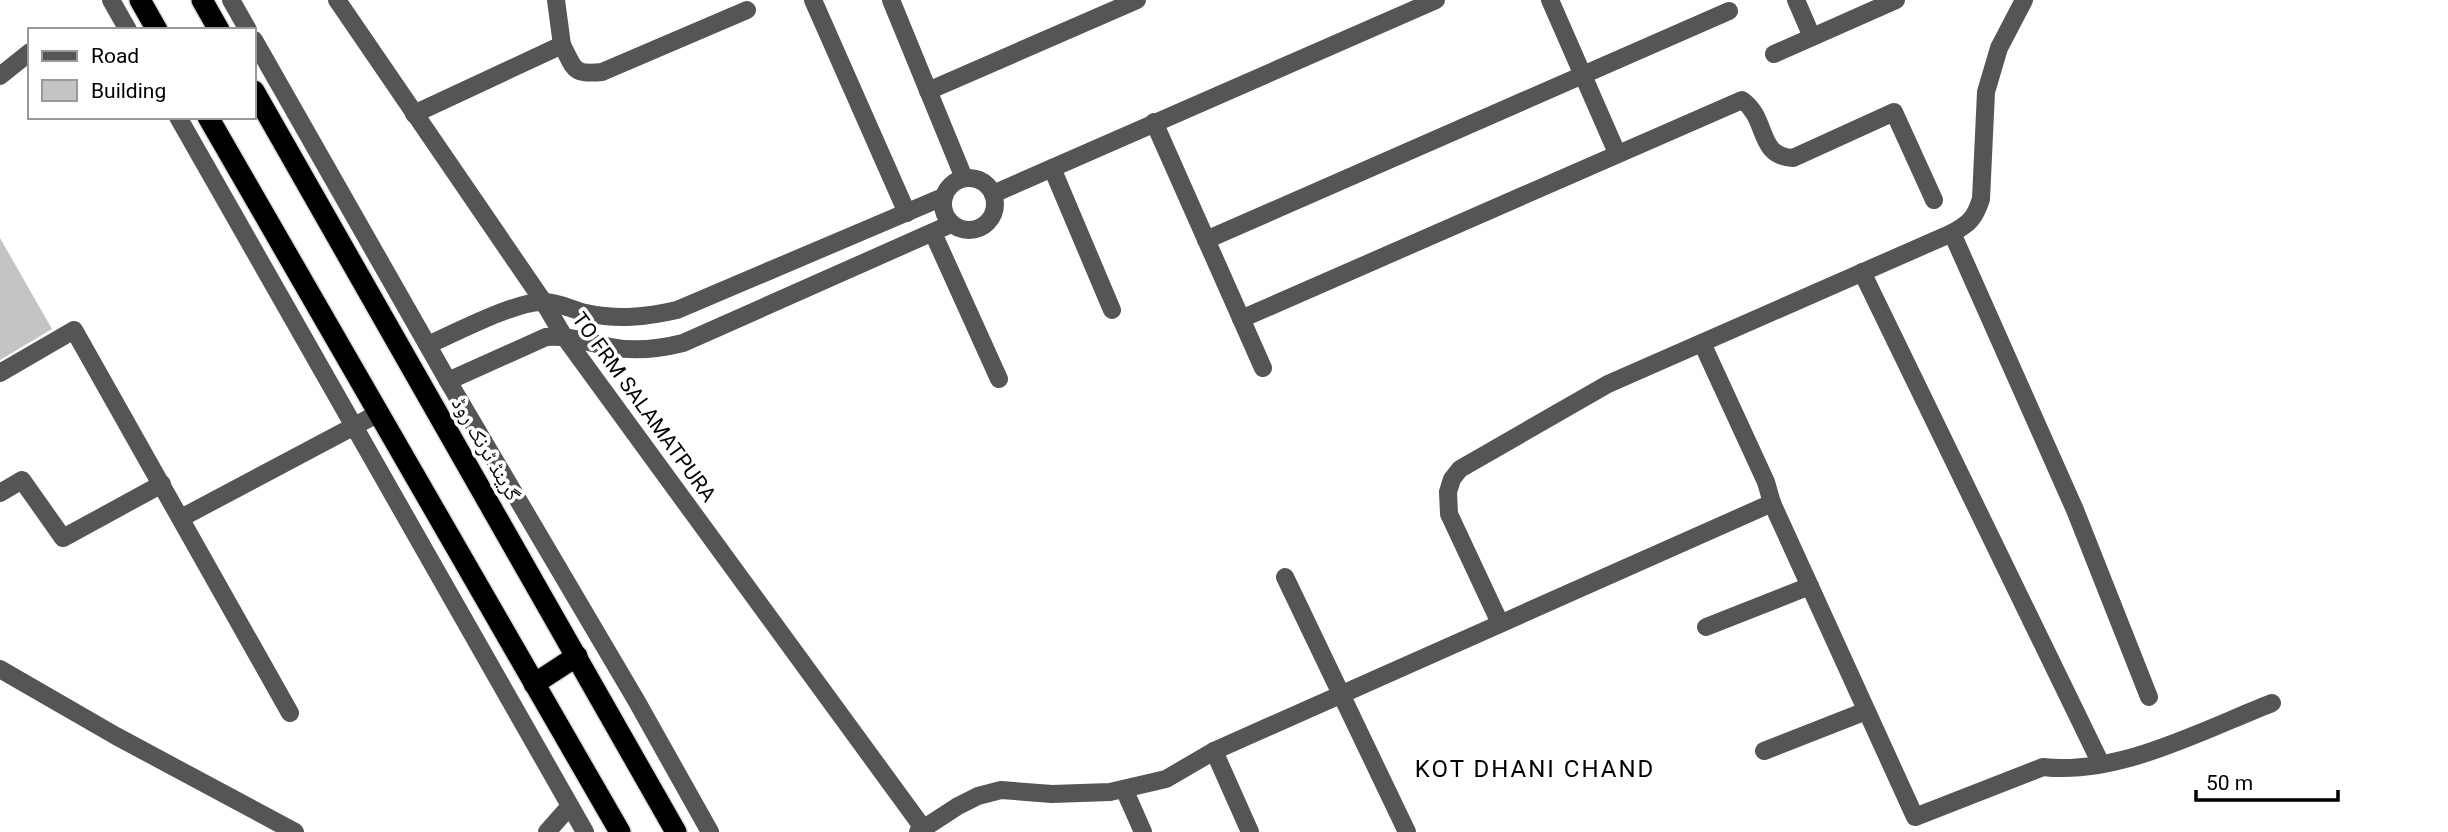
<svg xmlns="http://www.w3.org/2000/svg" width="2448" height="832" viewBox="0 0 2448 832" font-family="Roboto,'Noto Naskh Arabic',sans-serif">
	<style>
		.building { fill: #c4c4c4 }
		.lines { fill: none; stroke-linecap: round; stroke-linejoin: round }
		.highway-casing { stroke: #dbdbdb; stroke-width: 24 }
		.minor { stroke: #555; stroke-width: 18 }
		.highway { stroke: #000; stroke-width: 21 }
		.labels { text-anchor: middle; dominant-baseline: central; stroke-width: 7; stroke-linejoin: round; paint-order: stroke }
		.street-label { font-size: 21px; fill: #000; stroke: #fff }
		.quarter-label { font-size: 24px; letter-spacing: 2px; fill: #000; stroke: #fff }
	</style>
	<rect width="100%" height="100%" fill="#fff"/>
	<polygon class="building" points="0,238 52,329 0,360"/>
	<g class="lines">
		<g class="highway-casing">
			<g id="highway">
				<polyline points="140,0 157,30"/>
				<polyline points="202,0 219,30"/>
				<polyline points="254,91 676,832"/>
				<polyline points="208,117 620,832"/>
				<polyline points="534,684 577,656"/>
			</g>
		</g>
		<g class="minor">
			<polyline points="111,0 128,30"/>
			<polyline points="231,0 248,30"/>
			<polyline points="337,0 543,301 563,335 926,832"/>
			<polyline points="556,0 562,45"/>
			<polyline points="813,0 907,213"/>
			<polyline points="891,0 964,178"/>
			<polyline points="1550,0 1617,153"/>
			<polyline points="1796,0 1812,37"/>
			<polyline points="254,40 448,381 636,700 710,832"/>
			<polyline points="1774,54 1896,0"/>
			<polyline points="0,76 30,52"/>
			<polyline points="928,91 1137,0"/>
			<path d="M414 114 562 45C575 69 572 75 602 72L747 10"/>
			<polyline points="178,117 585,832"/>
			<polyline points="1154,122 1263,368"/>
			<polyline points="1052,168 1112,310"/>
			<circle cx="969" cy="204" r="26"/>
			<polyline points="993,194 1436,0"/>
			<polyline points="933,233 999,379"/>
			<polyline points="1952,233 2075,510 2149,697"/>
			<polyline points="1206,240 1729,11"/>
			<polyline points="1862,272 2101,764"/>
			<path d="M1241 319 1742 100C1769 119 1756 156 1793 158L1894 112 1934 200"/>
			<polyline points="1702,343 1766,482 1772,503"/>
			<path d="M428 345C455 333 518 300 544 302 559 302 572 310 586 313 618 320 646 317 677 310L943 197"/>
			<polyline points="0,373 74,330 290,713"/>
			<path d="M448 381 546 337C570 335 588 343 611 347 636 352 659 349 683 343L951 224"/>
			<polyline points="0,493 22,480 63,538 162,484"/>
			<polyline points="181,518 379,413"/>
			<polyline points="1285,577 1407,832"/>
			<path d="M1500 623 1449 514 1448 492 1452 479 1460 469 1608 384 1952 233C1969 224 1975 218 1981 199L1986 92 1999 48 2024 0"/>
			<polyline points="1706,627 1810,586"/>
			<polyline points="0,669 116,736 295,832"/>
			<polyline points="1214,751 1250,832"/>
			<polyline points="1764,751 1866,711"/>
			<polyline points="1124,789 1143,832"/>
			<polyline points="547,832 570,806"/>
			<path d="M918 832 958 806 978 796 1001 790 1052 794 1110 792 1166 779 1214 751 1772 503 1915 817 2043 767C2118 776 2203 730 2272 703"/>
		</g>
		<use href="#highway" class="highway"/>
	</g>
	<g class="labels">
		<g class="street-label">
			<text transform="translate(644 407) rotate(54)">TO FRM SALAMATPURA</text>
			<text transform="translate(486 449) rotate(60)">گرینڈ ٹرنک روڈ</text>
		</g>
		<g class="quarter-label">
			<text x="1535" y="769">KOT DHANI CHAND</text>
		</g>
	</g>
	<rect x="28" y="28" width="228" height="91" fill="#ffffff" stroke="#999999" stroke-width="2"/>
	<rect x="42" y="51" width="35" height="10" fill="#555555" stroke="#999999" stroke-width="2"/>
	<text x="91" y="63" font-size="21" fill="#000000">Road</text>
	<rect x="42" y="80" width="35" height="21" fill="#c4c4c4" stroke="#999999" stroke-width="2"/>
	<text x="91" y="98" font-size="21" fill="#000000">Building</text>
	<path d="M2196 790v10h142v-10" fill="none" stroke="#000000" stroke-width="3.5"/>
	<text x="2206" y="790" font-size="21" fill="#000000" stroke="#ffffff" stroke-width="5" paint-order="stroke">50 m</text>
</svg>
